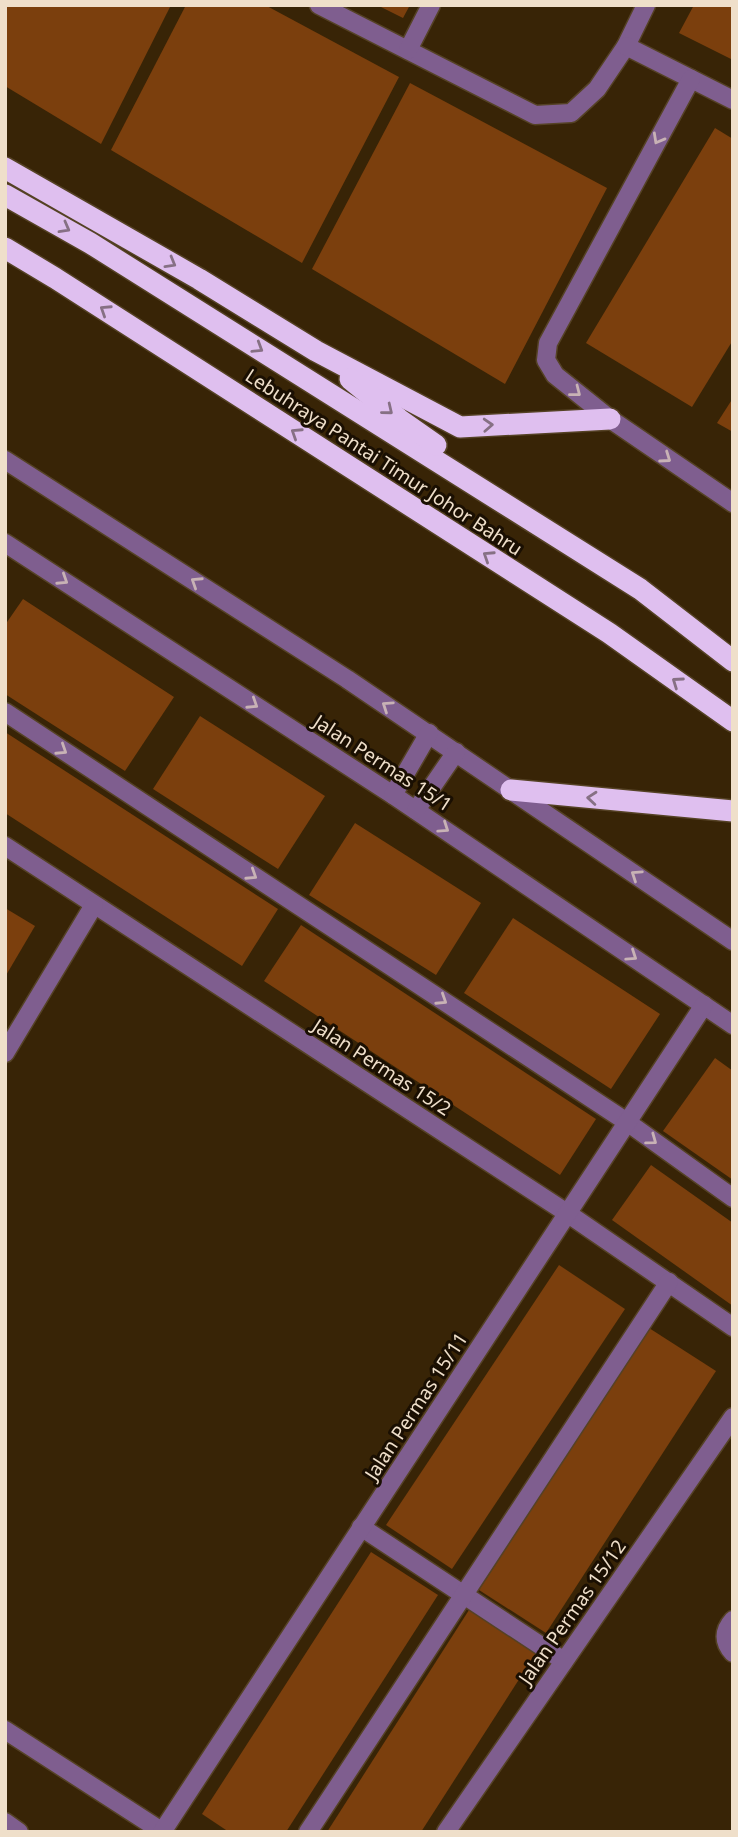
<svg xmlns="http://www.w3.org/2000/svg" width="738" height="1837" viewBox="0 0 738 1837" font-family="'Noto Sans',sans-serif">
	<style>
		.building { fill: #7b3f0d }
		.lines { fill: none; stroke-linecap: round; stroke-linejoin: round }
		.minor-casing { stroke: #554225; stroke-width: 21 }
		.highway-casing { stroke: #554225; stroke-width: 24 }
		.minor { stroke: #7f5e8f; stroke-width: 18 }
		.highway { stroke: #dfbfef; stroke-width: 21 }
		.oneway { stroke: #c8b2b5 }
		.oneway2 { stroke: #867084 }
		.labels { text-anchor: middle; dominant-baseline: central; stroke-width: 6; stroke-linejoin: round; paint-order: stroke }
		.street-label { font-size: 19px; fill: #efdfca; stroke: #1a0f02 }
	</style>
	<rect width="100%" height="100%" fill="#382406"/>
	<g class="building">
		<polygon points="5,5 171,5 101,144 5,86"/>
		<polygon points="186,5 265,5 399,77 302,263 111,150"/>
		<polygon points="377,5 410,5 403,18"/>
		<polygon points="694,5 733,5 733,60 679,33"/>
		<polygon points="410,83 607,188 505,384 312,269"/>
		<polygon points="715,128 733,139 733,340 692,407 586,343"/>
		<polygon points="733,398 733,432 717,423"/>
		<polygon points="23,599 174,697 125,771 5,694 5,625"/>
		<polygon points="200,716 325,796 278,869 153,789"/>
		<polygon points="5,732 278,909 242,966 5,813"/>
		<polygon points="355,823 481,903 436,975 309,895"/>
		<polygon points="5,908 35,926 5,977"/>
		<polygon points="513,918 660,1014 611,1089 464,993"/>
		<polygon points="301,925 596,1119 560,1175 264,981"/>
		<polygon points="715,1058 733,1071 733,1180 663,1131"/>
		<polygon points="651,1165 733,1223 733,1306 612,1220"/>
		<polygon points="559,1265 625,1309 452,1569 386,1525"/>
		<polygon points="649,1328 716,1371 546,1633 479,1590"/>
		<polygon points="371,1552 438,1595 286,1832 229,1832 202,1814"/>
		<polygon points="469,1610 536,1653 421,1832 327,1832"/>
	</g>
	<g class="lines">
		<g class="minor-casing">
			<g id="minor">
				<polyline points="319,5 535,115 571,113 597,89 626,46 646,5"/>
				<polyline points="626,46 733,100"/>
				<polyline points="408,50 431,5"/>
				<polyline points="691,79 548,343 546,360 555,375 610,419 733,503"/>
				<polyline points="5,460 347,679 733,941"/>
				<polyline points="5,543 393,795 733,1025"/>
				<polyline points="5,712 627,1122 733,1198"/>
				<polyline points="393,795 429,733"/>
				<polyline points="416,810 456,752"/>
				<polyline points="5,846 567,1213 733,1327"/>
				<polyline points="5,1053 94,905"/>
				<polyline points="361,1527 564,1661"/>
				<path d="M733 1620C723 1631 723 1642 733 1653"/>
				<polyline points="5,1730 163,1832"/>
				<polyline points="5,1822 19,1832"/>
				<polyline points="162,1832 704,1005"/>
				<polyline points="308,1832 669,1282"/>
				<polyline points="446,1832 733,1417"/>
			</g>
		</g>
		<g class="highway-casing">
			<g id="highway">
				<polyline points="5,168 199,279 316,351 460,427 610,419"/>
				<polyline points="5,195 90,243 640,589 733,661"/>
				<polyline points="5,248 55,278 609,633 733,721"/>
				<polyline points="350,379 399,419 436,445"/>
				<polyline points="511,790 733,811"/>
			</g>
		</g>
		<use href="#minor" class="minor"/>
		<use href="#highway" class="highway"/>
	</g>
	<defs><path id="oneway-chevron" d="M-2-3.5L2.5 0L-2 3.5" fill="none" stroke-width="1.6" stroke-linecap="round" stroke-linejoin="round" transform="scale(1.75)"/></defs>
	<g class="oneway">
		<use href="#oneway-chevron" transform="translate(658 139) rotate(119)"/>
		<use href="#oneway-chevron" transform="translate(576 392) rotate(38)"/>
		<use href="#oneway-chevron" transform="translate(666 458) rotate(35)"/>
		<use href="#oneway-chevron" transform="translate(63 580) rotate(33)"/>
		<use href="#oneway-chevron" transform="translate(196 582) rotate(-147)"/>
		<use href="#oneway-chevron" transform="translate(253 704) rotate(33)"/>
		<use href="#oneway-chevron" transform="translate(387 706) rotate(-146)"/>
		<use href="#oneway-chevron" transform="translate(62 750) rotate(33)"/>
		<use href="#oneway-chevron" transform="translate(444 828) rotate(34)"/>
		<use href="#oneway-chevron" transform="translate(252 875) rotate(33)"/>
		<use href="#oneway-chevron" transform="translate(636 875) rotate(-146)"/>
		<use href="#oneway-chevron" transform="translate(632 956) rotate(34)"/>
		<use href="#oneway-chevron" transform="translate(442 1000) rotate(33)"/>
		<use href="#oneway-chevron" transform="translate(652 1140) rotate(36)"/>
	</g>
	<g class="oneway2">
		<use href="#oneway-chevron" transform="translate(65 228) rotate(29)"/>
		<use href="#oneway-chevron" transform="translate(171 263) rotate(30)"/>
		<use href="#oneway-chevron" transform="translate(105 310) rotate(-147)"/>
		<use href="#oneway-chevron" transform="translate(258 348) rotate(32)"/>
		<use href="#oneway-chevron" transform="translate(388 410) rotate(39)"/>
		<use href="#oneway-chevron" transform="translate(488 425) rotate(-3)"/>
		<use href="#oneway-chevron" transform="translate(296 433) rotate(-147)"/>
		<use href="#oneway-chevron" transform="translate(488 556) rotate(-147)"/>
		<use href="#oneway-chevron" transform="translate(677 682) rotate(-145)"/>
		<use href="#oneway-chevron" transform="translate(592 798) rotate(-175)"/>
	</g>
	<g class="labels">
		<g class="street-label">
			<text transform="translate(384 462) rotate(33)">Lebuhraya Pantai Timur Johor Bahru</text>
			<text transform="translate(383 763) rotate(33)">Jalan Permas 15/1</text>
			<text transform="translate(382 1067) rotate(33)">Jalan Permas 15/2</text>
			<text transform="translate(416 1406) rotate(-57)">Jalan Permas 15/11</text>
			<text transform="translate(572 1612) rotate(-55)">Jalan Permas 15/12</text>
		</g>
	</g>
	<rect width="738" height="1837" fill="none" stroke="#efdfca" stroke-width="14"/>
</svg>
